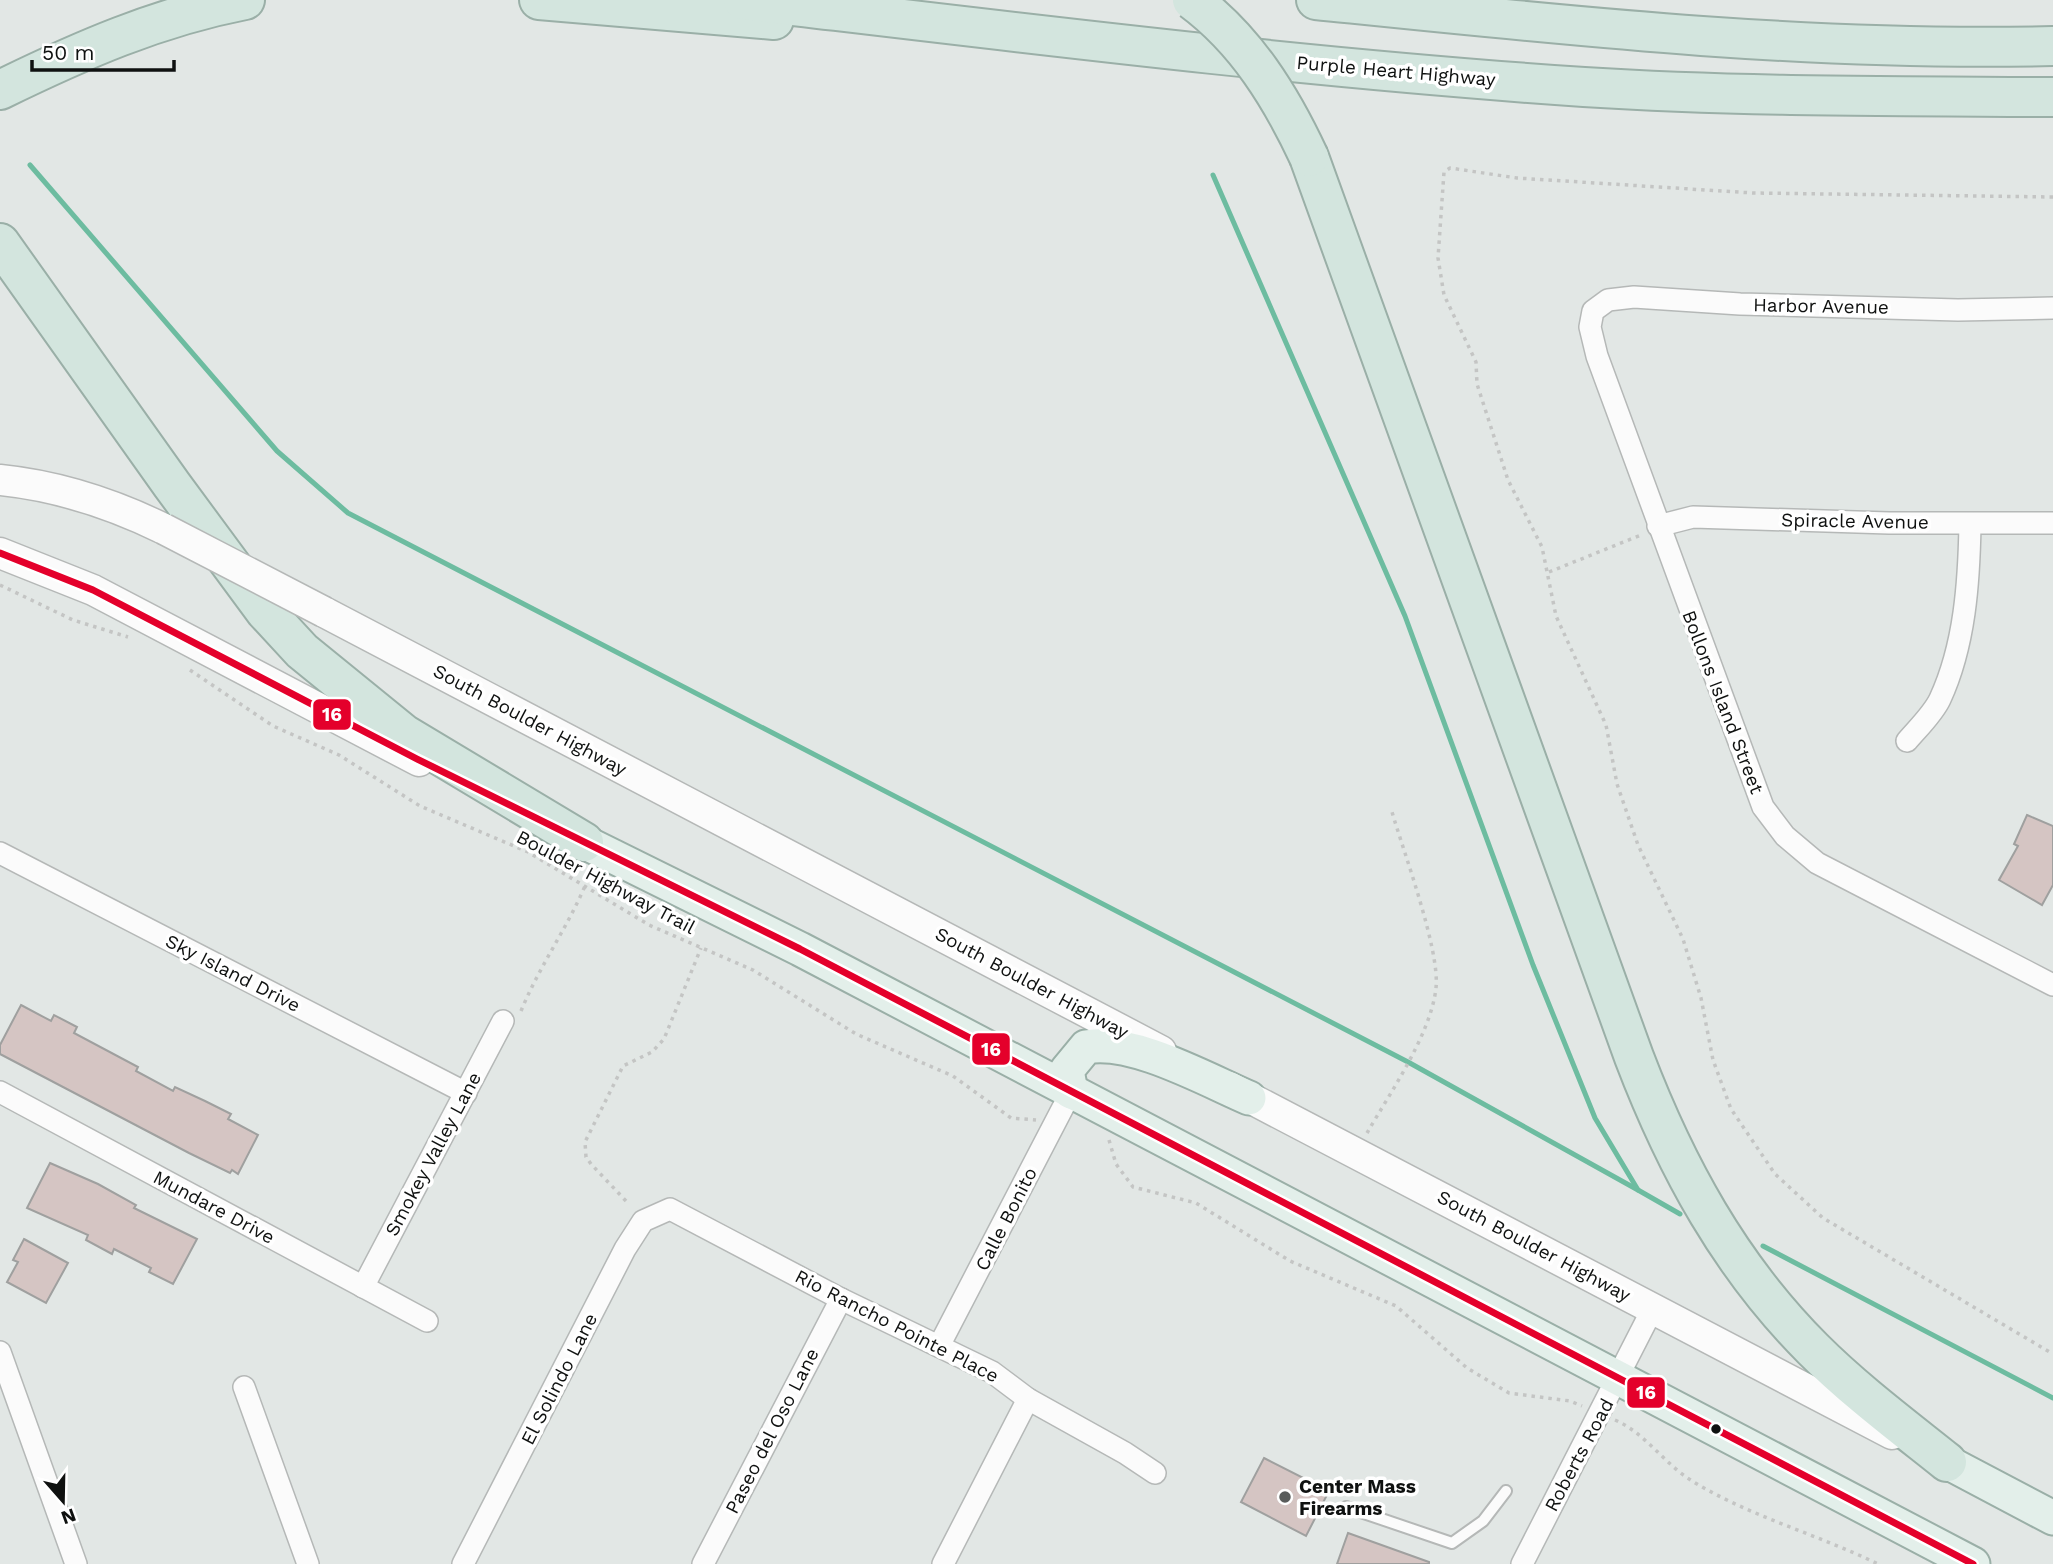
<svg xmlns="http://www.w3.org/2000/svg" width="2053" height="1564" viewBox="0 0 2053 1564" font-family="'Work Sans',sans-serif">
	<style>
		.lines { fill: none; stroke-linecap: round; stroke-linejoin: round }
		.stream { stroke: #6dbca0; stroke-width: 5 }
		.building { fill: #d5c5c3; stroke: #9fa09f; stroke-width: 2 }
		.lane-casing { stroke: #b5b8b7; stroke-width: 14 }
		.street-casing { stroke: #b5b8b7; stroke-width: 24 }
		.secondary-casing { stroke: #b5b8b7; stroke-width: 33 }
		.primary-casing { stroke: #9aafa7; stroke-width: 37 }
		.highway-casing { stroke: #9aafa7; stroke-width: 42 }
		.path { stroke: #c4c5c4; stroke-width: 3.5; stroke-dasharray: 3.5 5; stroke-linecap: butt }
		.lane { stroke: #fbfbfb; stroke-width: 10 }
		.street { stroke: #fbfbfb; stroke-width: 21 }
		.secondary { stroke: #fbfbfb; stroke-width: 30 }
		.primary { stroke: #e3efea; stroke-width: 33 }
		.highway { stroke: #d3e5de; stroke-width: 38 }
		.secondary-bridge-casing { stroke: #b5b8b7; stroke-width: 33; stroke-linecap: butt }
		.highway-bridge-casing { stroke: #9aafa7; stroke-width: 42; stroke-linecap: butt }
		.secondary-bridge { stroke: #fbfbfb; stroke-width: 30 }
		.highway-bridge { stroke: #d3e5de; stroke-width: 38 }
		.bus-1-casing { stroke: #fff; stroke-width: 12 }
		.bus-1 { stroke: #e4002b; stroke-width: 7 }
		.bus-dot { fill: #0f1110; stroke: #fff; stroke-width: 2.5 }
		.poi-dot { fill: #595c5b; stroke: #fff; stroke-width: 2.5 }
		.labels { text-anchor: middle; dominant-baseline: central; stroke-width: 7; stroke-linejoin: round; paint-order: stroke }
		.street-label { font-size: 19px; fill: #0f1110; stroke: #fff }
		.poi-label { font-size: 19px; font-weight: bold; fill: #0f1110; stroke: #fff; text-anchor: start }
		.line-badge { stroke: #fff; stroke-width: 2.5 }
		.badge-label { font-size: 19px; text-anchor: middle; font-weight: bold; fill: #fff }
	</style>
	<rect width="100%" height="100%" fill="#e2e7e5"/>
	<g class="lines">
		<g class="stream">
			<polyline points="30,165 277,451 348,513 1408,1062 1638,1190"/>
			<polyline points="1213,175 1405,616 1533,965 1595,1118 1638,1190 1680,1214"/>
			<polyline points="1763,1246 2053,1398"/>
		</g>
	</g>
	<g class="building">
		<polygon points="2027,815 2053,826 2053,885 2042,905 1999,880 2018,846 2014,844"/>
		<polygon points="21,1005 51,1021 54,1015 77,1027 74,1033 138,1067 136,1071 173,1091 175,1087 205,1101 231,1114 228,1119 258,1135 238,1174 232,1170 230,1173 189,1153 0,1054 0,1045"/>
		<polygon points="50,1163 98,1184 136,1205 134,1208 197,1239 173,1284 149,1272 151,1268 114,1249 112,1254 86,1240 88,1235 27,1208"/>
		<polygon points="24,1239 68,1263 46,1303 7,1282 18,1262 13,1260"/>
		<polygon points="1264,1458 1329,1491 1306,1536 1241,1502"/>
		<polygon points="1348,1533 1429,1562 1429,1564 1337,1564"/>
	</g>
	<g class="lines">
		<g class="lane-casing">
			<polyline id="lane" points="1346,1507 1452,1543 1483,1521 1506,1491"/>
		</g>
		<g class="street-casing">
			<g id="street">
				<polyline points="2053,308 1958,310 1740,304 1634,297 1608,300 1593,311 1590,327 1597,356 1763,807 1785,836 1817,863 2053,985"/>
				<polyline points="1658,526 1693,517 1889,523 2053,523"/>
				<path d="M1907 741C1918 728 1933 714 1940 699 1965 645 1969 582 1970 524"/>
				<polyline points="0,853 466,1093"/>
				<polyline points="0,1092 427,1321"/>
				<polyline points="363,1287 503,1021"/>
				<polyline points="939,1346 1071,1092"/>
				<polyline points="0,1352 76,1564"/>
				<polyline points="244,1387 308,1564"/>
				<polyline points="463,1564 625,1249 643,1221 670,1209 841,1299 992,1372 1028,1399 1125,1453 1155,1473"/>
				<polyline points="703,1564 841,1299"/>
				<polyline points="943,1564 1028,1399"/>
				<polyline points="1522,1564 1653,1308"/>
			</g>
		</g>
		<g class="secondary-casing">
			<g id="secondary">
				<path d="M0 480C59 486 111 503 164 529"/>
				<polyline points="0,553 93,590 419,761"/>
				<polyline points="324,612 1161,1051"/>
				<polyline points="1229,1087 1892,1434"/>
			</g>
		</g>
		<g class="primary-casing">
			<g id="primary">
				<polyline points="584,842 800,949 1973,1564"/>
				<path d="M1071 1092 1067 1070 1086 1047C1132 1038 1205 1079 1249 1098"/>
				<polyline points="1947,1462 2053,1518"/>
			</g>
		</g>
		<g class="highway-casing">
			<g id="highway">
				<polyline points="539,0 774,20"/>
				<path d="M743 0C1023 33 1303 68 1584 87 1740 97 1897 96 2053 97"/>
				<path d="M1316 0C1560 25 1807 52 2053 46"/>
				<path d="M0 90C80 51 157 17 245 0"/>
				<path d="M1309 157 1634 1057C1676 1167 1730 1266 1813 1349 1854 1390 1902 1426 1947 1462"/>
				<polyline points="0,243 172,485 265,611 302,651 404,734 584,842"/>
			</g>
		</g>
		<g class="path">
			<polyline points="2053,197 1753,193 1517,178 1450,168 1444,172 1438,258 1444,295 1476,362 1477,384 1508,480 1542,547 1556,616 1606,725 1617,784 1638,845 1683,939 1701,998 1713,1060 1731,1109 1775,1174 1823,1218 2053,1354"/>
			<polyline points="1549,572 1641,535"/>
			<polyline points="0,585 73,620 128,637"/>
			<polyline points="190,670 273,726 339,755 420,806 528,852 649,925 753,970 856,1034 953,1076 1011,1118 1036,1120"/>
			<path d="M521 1011C539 967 566 930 585 886"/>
			<path d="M1367 1133C1390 1093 1431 1034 1436 988 1440 950 1404 853 1392 812"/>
			<polyline points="1109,1140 1116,1164 1133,1187 1196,1203 1290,1261 1396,1306 1467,1368 1509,1393 1570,1401 1582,1406"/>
			<polyline points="626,1201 591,1164 586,1157 585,1142 623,1066 652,1052 664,1039 701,948"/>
			<path d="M1615 1420C1643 1432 1661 1459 1686 1477 1742 1514 1817 1534 1878 1564"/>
		</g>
		<use href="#lane" class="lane"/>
		<use href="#street" class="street"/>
		<use href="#secondary" class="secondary"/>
		<use href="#primary" class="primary"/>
		<use href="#highway" class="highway"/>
		<g class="secondary-bridge-casing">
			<polyline id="secondary-bridge" points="164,529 324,612"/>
		</g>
		<g class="highway-bridge-casing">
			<path id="highway-bridge" d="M1192 0C1246 40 1281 97 1309 157"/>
		</g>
		<use href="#secondary-bridge" class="secondary-bridge"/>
		<use href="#highway-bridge" class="highway-bridge"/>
		<g class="bus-1-casing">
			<polyline id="bus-1" points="0,553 93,590 417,759 800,949 1973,1564"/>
		</g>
		<use href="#bus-1" class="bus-1"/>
	</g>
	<circle class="bus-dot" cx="1716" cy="1429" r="6"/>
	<circle class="poi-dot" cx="1285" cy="1497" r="7"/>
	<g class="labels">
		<g class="street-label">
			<text transform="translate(1396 71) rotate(5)">Purple Heart Highway</text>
			<text transform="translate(1821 306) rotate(1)">Harbor Avenue</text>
			<text transform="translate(1855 521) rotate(1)">Spiracle Avenue</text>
			<text transform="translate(1723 702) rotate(69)">Bollons Island Street</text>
			<text transform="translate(530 720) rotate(28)">South Boulder Highway</text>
			<text transform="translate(606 882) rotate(28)">Boulder Highway Trail</text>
			<text transform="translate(233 973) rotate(27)">Sky Island Drive</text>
			<text transform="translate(1032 983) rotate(28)">South Boulder Highway</text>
			<text transform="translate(433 1154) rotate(-62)">Smokey Valley Lane</text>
			<text transform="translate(214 1207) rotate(28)">Mundare Drive</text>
			<text transform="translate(1006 1219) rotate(-63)">Calle Bonito</text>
			<text transform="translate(1534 1246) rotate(28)">South Boulder Highway</text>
			<text transform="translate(897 1326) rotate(27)">Rio Rancho Pointe Place</text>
			<text transform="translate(559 1379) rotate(-63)">El Solindo Lane</text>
			<text transform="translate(772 1431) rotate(-63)">Paseo del Oso Lane</text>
			<text transform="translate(1579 1455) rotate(-62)">Roberts Road</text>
		</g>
		<g class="poi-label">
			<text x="1299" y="1486">Center Mass<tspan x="1299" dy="22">Firearms</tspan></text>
		</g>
	</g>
	<g class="line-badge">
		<rect x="312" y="698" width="40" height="33" rx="7" fill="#e4002b"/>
		<rect x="971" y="1032" width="40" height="34" rx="7" fill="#e4002b"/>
		<rect x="1626" y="1376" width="40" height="33" rx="7" fill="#e4002b"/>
	</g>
	<g class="badge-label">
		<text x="332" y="721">16</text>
		<text x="991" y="1056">16</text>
		<text x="1646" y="1399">16</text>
	</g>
	<g transform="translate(63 1501) rotate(160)" stroke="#ffffff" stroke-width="5" paint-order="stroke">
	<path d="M0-5L12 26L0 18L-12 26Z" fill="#0f1110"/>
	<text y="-10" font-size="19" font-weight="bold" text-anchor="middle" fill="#0f1110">N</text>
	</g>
	<path d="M32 60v10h142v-10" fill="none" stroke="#0f1110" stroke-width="3.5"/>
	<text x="42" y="60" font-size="21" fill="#0f1110" stroke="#ffffff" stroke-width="5" paint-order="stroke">50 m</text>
</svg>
